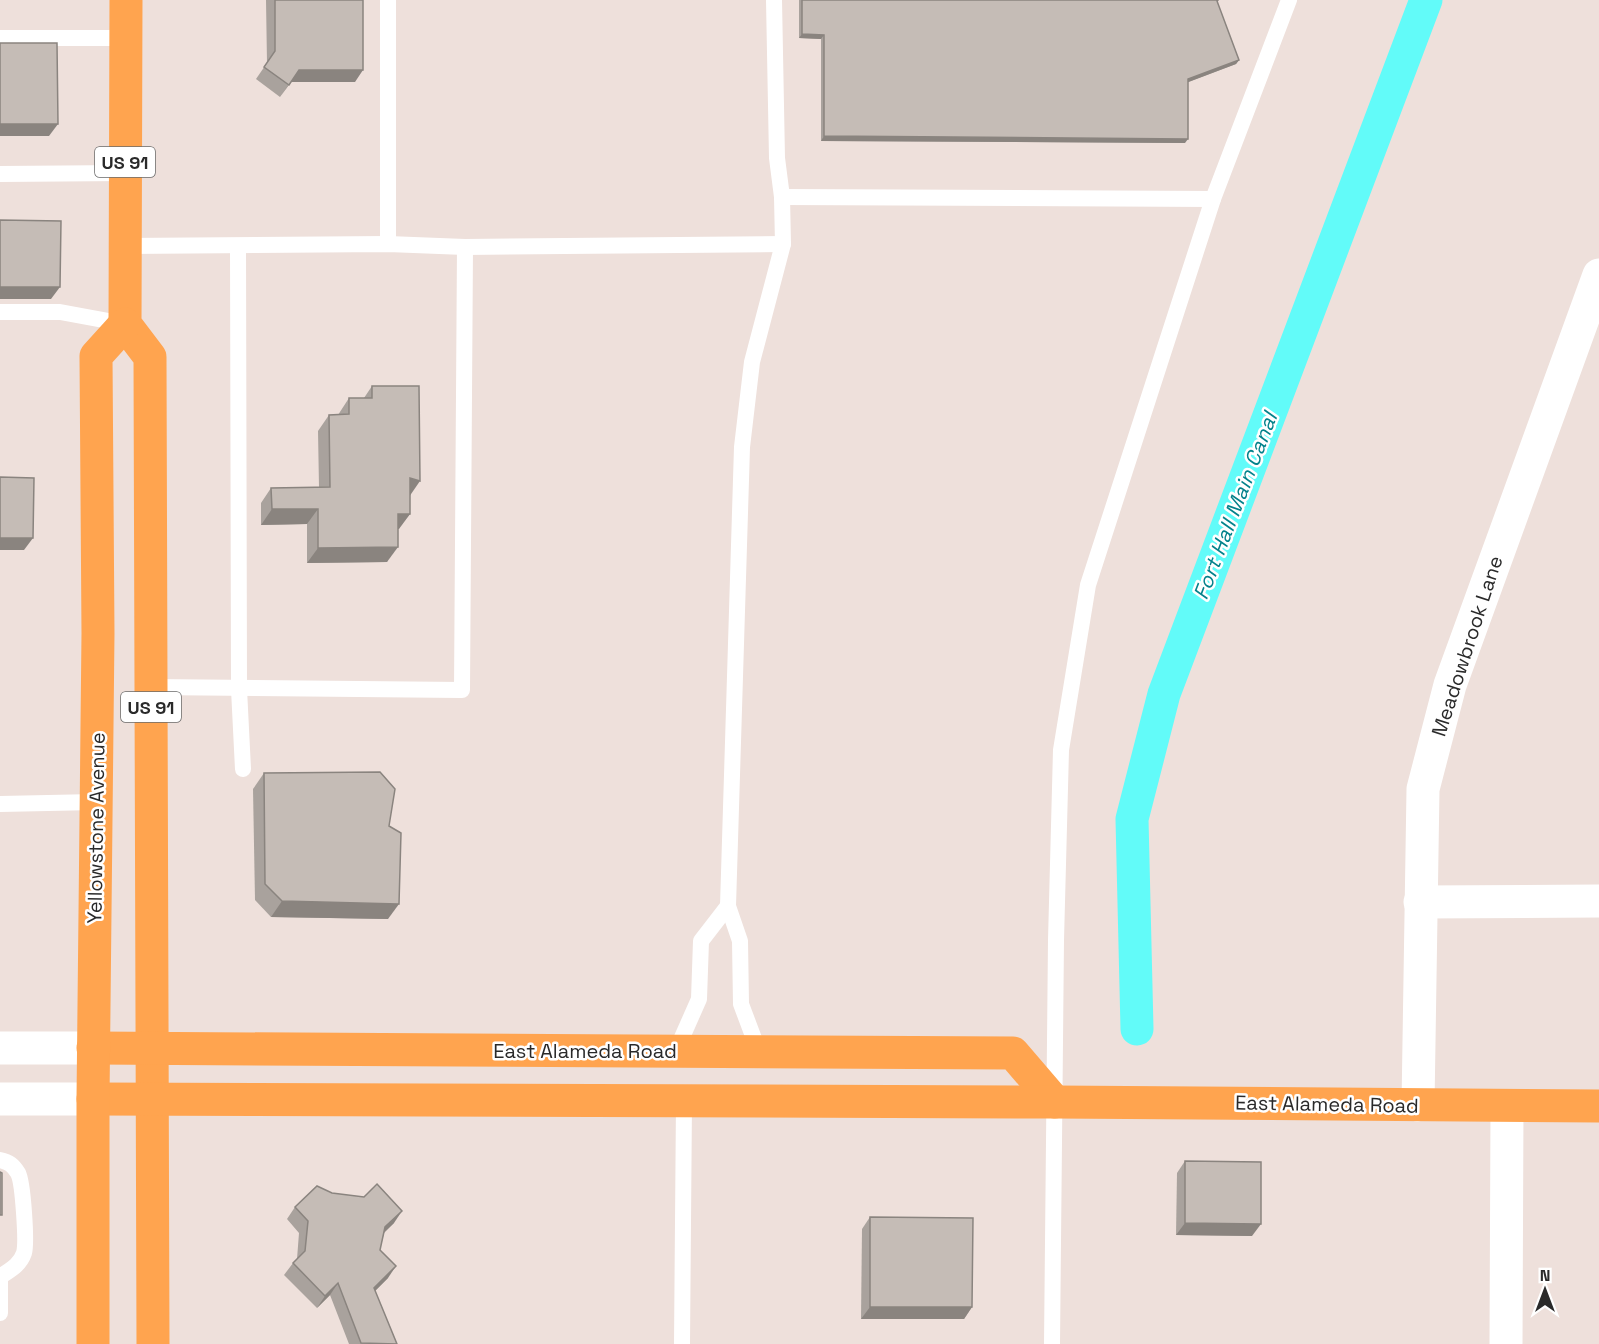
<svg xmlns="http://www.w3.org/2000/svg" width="1599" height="1344" viewBox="0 0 1599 1344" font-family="'Space Grotesk',sans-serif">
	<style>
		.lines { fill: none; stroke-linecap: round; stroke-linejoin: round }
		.canal { stroke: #62fbf9; stroke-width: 33 }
		.service { stroke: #fff; stroke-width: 16 }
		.minor { stroke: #fff; stroke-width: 33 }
		.secondary { stroke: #fff; stroke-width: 33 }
		.primary { stroke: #ffa44f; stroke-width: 33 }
		.wall { fill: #a9a29d }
		.shaded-wall { fill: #8a847f }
		.building { fill: #c5bcb6; stroke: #8a847f; stroke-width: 1.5 }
		.labels { text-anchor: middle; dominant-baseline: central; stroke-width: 5; stroke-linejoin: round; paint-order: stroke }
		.shield { fill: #fff; stroke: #6a6a6a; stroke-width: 1.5 }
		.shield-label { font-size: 18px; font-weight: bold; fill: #2a2a2a }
		.street-label { font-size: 20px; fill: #2a2a2a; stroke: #fff }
		.water-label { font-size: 21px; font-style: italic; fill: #03828b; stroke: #fff }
	</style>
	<rect width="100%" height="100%" fill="#eee0db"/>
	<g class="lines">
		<polyline class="canal" points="1137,1029 1132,819 1164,694 1426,0"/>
		<g class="service">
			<polyline points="388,0 388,244"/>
			<polyline points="0,38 126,38"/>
			<polyline points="0,174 125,173"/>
			<polyline points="782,197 1213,199"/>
			<polyline points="125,246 388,244 465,247 783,244"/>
			<polyline points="238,246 239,689 243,769"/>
			<polyline points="0,312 60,312 125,324"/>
			<polyline points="151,687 462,690 465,247"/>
			<polyline points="0,804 96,802"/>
			<polyline points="676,1051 699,999 701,941 728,906"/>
			<polyline points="759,1052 741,1004 740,941 728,906 742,447 752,362 783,244 782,197 777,158 774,0"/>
			<path d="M0 1160C9 1162 13 1165 18 1173 23 1182 27 1243 24 1253 20 1265 10 1270 1 1276"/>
			<polyline points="0,1276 0,1313"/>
			<polyline points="682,1344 684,1101"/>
			<polyline points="1052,1344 1056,940 1061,750 1088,585 1213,199 1289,0"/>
		</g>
		<g class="minor">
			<polyline points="1420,902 1599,901"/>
			<polyline points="1418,1105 1423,789 1450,685 1599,275"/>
			<polyline points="1506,1344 1507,1106"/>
		</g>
		<g class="secondary">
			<polyline points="0,1048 93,1048"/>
			<polyline points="0,1099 93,1099"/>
		</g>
		<g class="primary">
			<polyline points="126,0 125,324 150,357 153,1344"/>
			<polyline points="93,1048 1013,1053 1055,1102"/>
			<polyline points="93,1099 1055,1102 1599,1106"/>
			<polyline points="93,1344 93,1099 98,633 96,356 125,324"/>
		</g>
	</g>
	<g class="wall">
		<polygon points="266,0 363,0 355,82 291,82 280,97 256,79 267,63"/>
		<polygon points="799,0 1219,0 1217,1 1239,60 1236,64 1188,82 1185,143 821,141 821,39 799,38"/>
		<polygon points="372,386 410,496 410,514 398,529 387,562 307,563 307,524 261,525 261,503 271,488 319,487 318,431 329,415 338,415 349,398 364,398"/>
		<polygon points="264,773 389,826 388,919 271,917 255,900 253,789"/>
		<polygon points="1185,1161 1252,1236 1176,1235 1177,1173"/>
		<polygon points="295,1207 394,1223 384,1233 380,1250 388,1278 375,1291 397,1344 349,1344 330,1295 317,1308 284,1275 293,1263 297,1259 299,1233 287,1219"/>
		<polygon points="870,1217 972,1307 964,1319 861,1319 862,1229"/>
	</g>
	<g class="shaded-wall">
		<polygon points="802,34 824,35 821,39 799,38"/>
		<polygon points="1239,60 1236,64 1186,83 1188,79"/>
		<polygon points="299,70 363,70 355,82 291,82 280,97"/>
		<polygon points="0,124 58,124 49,136 0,136"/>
		<polygon points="824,136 1188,139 1185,143 821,141"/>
		<polygon points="0,287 60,287 51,299 0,299"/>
		<polygon points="410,478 420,481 409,497"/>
		<polygon points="272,509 318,509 307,524 261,525"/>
		<polygon points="398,514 410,514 399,529 387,529"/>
		<polygon points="0,538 33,538 24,550 0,550"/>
		<polygon points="398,547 387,562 307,563 318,548"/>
		<polygon points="282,901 399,904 388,919 271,917"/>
		<polygon points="402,1211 394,1223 377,1239 385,1227"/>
		<polygon points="1185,1223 1261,1224 1252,1236 1176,1235"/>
		<polygon points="396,1266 388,1278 366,1300 374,1288"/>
		<polygon points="338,1283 330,1295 317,1308 325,1296"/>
		<polygon points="870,1307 972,1307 964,1319 861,1319"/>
	</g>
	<g class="building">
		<polygon points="275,0 363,0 363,70 299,70 289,85 264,67 275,51"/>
		<polygon points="802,0 1218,0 1217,1 1239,60 1188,79 1188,139 824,136 824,35 802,34"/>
		<polygon points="0,43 57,43 58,124 0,124"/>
		<polygon points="0,220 61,221 60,287 0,287"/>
		<polygon points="372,386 419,386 420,481 410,478 410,514 398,514 398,547 318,548 318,509 272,509 271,488 330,487 329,415 349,414 349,398 372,398"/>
		<polygon points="0,477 34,478 33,538 0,538"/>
		<polygon points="380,772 395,789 389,826 401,833 399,904 282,901 265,884 264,773"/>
		<polygon points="1185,1161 1261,1162 1261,1224 1185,1223"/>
		<polygon points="0,1172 2,1173 2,1215 0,1215"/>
		<polygon points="377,1184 402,1211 385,1227 380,1250 396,1266 374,1288 397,1344 361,1343 338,1283 325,1296 293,1263 305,1251 308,1221 295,1207 317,1186 332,1193 364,1197"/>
		<polygon points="870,1217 973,1218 972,1307 870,1307"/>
	</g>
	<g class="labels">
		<g class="shield">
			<rect x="95" y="147" width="60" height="30" rx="4.5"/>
			<rect x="121" y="692" width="60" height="30" rx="4.5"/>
		</g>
		<g class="shield-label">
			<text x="125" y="162">US 91</text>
			<text x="151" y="707">US 91</text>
		</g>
		<g class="street-label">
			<text transform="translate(1467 646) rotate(-72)">Meadowbrook Lane</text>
			<text transform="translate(96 828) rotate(-89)">Yellowstone Avenue</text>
			<text x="585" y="1051">East Alameda Road</text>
			<text transform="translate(1327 1104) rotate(1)">East Alameda Road</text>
		</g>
		<g class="water-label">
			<text transform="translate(1235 506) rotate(-69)">Fort Hall Main Canal</text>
		</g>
	</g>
	<g transform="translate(1545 1290)" stroke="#ffffff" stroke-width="4.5" paint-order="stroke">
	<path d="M0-4.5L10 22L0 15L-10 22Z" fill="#2a2a2a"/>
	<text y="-9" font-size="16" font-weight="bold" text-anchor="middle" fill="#2a2a2a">N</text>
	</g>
</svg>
